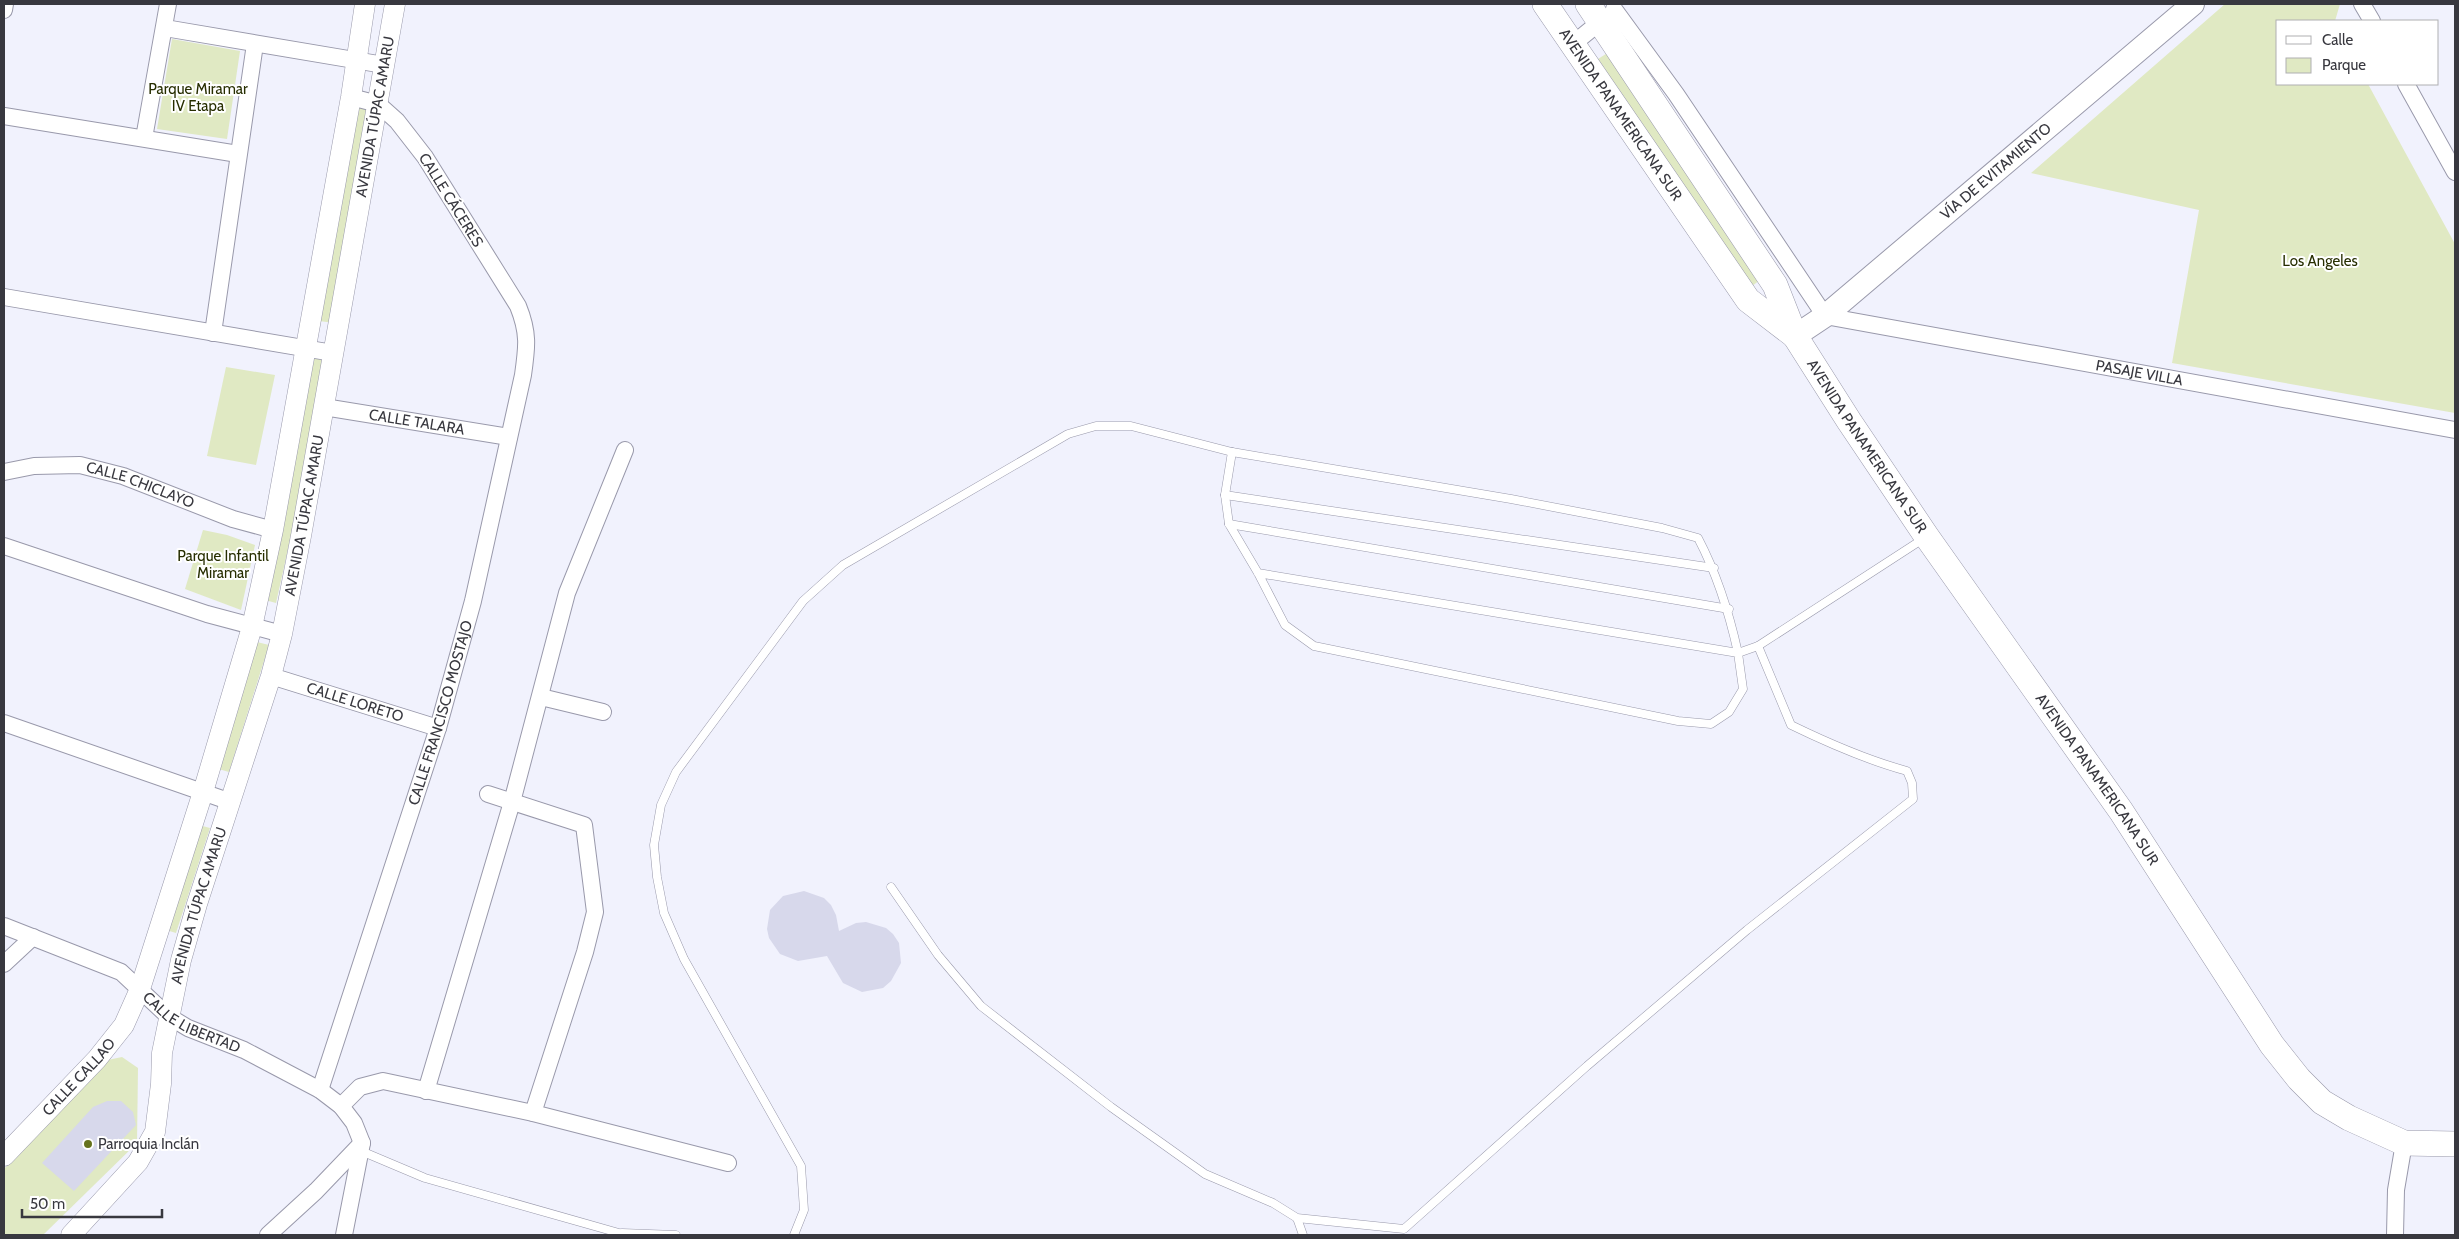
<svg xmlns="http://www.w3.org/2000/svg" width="2459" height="1239" viewBox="0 0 2459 1239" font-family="Cabin,sans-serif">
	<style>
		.green { fill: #e0e9c3 }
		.building { fill: #d7d8eb }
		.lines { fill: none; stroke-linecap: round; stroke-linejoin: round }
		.service-casing { stroke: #9999ab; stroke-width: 9 }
		.minor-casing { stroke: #9999ab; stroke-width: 18 }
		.tertiary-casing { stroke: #9999ab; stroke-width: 21 }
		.secondary-casing { stroke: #9999ab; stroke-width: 24 }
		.primary-casing { stroke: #9999ab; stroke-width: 26 }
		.service { stroke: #fff; stroke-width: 8 }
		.minor { stroke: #fff; stroke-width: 16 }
		.tertiary { stroke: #fff; stroke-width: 20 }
		.secondary { stroke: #fff; stroke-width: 22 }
		.primary { stroke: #fff; stroke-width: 25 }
		.poi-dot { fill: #65721d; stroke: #fff; stroke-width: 2 }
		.labels { text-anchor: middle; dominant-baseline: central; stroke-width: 4; stroke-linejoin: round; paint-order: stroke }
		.park-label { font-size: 15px; fill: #272e00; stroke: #fff }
		.street-label { font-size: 15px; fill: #38383f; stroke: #fff }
		.poi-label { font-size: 15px; fill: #38383f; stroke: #fff; text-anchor: start }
	</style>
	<rect width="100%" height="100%" fill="#f1f2fd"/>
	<g class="green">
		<polygon points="2225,4 2340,4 2335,21 2278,21 2278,84 2368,84 2455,244 2455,413 2172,363 2199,210 2031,173"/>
		<polygon points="172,39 240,51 227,139 157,129"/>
		<polygon points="1609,52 1760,280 1752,286 1598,59"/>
		<polygon points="357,104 369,107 334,323 319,321"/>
		<polygon points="315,354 331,357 276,603 265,600"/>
		<polygon points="226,367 275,375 256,465 207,456"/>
		<polygon points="203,530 227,535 255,545 241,610 185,589"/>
		<polygon points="257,642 269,645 229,772 215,768"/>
		<polygon points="199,825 210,828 176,933 163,929"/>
		<polygon points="122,1057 138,1068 137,1143 43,1235 4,1235 4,1169 103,1061"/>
	</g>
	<g class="building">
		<polygon points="804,891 824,898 831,905 836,915 839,931 856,923 866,922 886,928 893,934 899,943 901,963 891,981 883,988 862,992 843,983 827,956 798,961 780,954 769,938 767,929 770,910 783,896"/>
		<polygon points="107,1101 121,1101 133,1112 136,1125 74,1191 42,1163 93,1107"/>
	</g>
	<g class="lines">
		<g class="service-casing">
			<g id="service">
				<polyline points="1232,452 1225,495 1229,524 1258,573 1285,625 1314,646 1678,721 1711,724 1729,712 1743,689 1738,653 1258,573"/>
				<polyline points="1225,495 1714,568"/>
				<polyline points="1229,524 1729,609"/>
				<path d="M891 887 938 955 981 1006 1111 1107 1205 1174 1273 1203 1297 1218 1404 1229 1587 1066 1747 930 1913 799 1912 783 1907 771C1867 760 1828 743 1791 725L1758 646"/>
				<polyline points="361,1151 425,1178 626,1235"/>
				<polyline points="1297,1218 1303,1235"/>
				<polyline points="622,1233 676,1235"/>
				<path d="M794 1235 804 1210 801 1166 684 959 664 913 657 877 654 845 661 805 676 772 803 601 843 565 1068 434 1096 426H1131L1232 452 1511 499 1662 528 1698 538C1718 576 1729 612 1738 653L1758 646 1923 539"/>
			</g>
		</g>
		<g class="minor-casing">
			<g id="minor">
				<polyline points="2362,4 2372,21"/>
				<path id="s1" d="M1614 9 1676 94 1825 316 2455 430"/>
				<polyline points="4,10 5,4"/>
				<polyline points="165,28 384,65"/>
				<polyline points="1573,44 1606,17"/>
				<polyline points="2406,84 2455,172"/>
				<polyline points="4,116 238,154"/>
				<polyline points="144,138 168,4"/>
				<polyline points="4,297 333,353"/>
				<polyline points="213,333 255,44"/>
				<path id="s2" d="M324 407 509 437"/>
				<path id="s3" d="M4 472 34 466 80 465 123 476 233 519 273 530"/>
				<polyline points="4,546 207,614 282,634"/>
				<path id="s4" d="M271 676 438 728"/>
				<polyline points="541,697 603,712"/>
				<polyline points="4,723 231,802"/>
				<polyline points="488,794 584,825 595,912 585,952 533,1113"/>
				<path id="s5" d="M4 926 121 972 168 1016 188 1028 244 1050 320 1090 341 1106 354 1123 362 1143 344 1235"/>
				<polyline points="4,964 33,937"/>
				<path id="s6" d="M320 1090 438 728 473 601 523 375C527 347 529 333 518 306L425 157 397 121 378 104 351 97"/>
				<polyline points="426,1091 512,802 567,593 625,450"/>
				<polyline points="341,1106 360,1087 383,1081 533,1113 728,1163"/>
				<polyline points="268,1235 316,1191 362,1143"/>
				<polyline points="2395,1235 2396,1190 2404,1143"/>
			</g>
		</g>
		<g class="tertiary-casing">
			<g id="tertiary">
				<path id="s7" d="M4 1156 97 1059 124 1025 140 989 203 792 252 627 273 530 351 97 365 4"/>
				<path id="s8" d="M71 1235 138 1162 155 1132 161 1084 162 1053 181 960 197 904 271 676 282 634 301 536 395 4"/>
			</g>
		</g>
		<g class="secondary-casing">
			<g id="secondary">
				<path id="s9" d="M1795 336 1825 316 2193 4"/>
			</g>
		</g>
		<g class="primary-casing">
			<g id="primary">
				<path id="s10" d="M1545 4 1748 300 1795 336"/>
				<path id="s11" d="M1588 4 1775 285 1795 336 1849 421 1927 537 2121 811 2272 1045 2299 1079 2322 1102 2349 1118 2404 1143 2455 1144"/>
			</g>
		</g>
		<use href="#service" class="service"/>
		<use href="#minor" class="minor"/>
		<use href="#tertiary" class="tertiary"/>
		<use href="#secondary" class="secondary"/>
		<use href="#primary" class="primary"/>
	</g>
	<circle class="poi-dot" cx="88" cy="1144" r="5"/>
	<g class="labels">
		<g class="park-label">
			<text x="198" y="89">Parque Miramar<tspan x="198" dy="17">IV Etapa</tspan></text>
			<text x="2320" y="261">Los Angeles</text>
			<text x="223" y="556">Parque Infantil<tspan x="223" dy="17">Miramar</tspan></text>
		</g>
		<g class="street-label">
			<text stroke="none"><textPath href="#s10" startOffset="134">AVENIDA PANAMERICANA SUR</textPath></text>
			<text stroke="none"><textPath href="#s8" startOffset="1175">AVENIDA TÚPAC AMARU</textPath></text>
			<text stroke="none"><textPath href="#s9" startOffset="260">VÍA DE EVITAMIENTO</textPath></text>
			<text transform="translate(451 200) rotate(58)">CALLE CÁCERES</text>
			<text stroke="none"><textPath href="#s1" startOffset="692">PASAJE VILLA</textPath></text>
			<text stroke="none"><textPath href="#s2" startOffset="94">CALLE TALARA</textPath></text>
			<text stroke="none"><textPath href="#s11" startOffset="524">AVENIDA PANAMERICANA SUR</textPath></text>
			<text stroke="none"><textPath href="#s3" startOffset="140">CALLE CHICLAYO</textPath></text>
			<text stroke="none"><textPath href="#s8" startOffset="770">AVENIDA TÚPAC AMARU</textPath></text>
			<text stroke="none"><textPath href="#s4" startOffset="88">CALLE LORETO</textPath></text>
			<text stroke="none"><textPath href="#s6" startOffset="396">CALLE FRANCISCO MOSTAJO</textPath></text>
			<text stroke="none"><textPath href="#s11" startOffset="929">AVENIDA PANAMERICANA SUR</textPath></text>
			<text stroke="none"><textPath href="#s8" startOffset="365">AVENIDA TÚPAC AMARU</textPath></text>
			<text stroke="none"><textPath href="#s5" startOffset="214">CALLE LIBERTAD</textPath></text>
			<text stroke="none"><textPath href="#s7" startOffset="109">CALLE CALLAO</textPath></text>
		</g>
		<g class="poi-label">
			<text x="98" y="1144">Parroquia Inclán</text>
		</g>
	</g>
	<rect width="2459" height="1239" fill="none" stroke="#38383f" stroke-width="10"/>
	<rect x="2276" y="20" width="162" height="65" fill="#ffffff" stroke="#afafb2"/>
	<rect x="2286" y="36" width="25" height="8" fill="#ffffff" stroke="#afafb2"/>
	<text x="2322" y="45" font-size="15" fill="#38383f">Calle</text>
	<rect x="2286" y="58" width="25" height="15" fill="#e0e9c3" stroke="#afafb2"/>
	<text x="2322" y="70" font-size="15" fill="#38383f">Parque</text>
	<path d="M22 1209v8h140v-8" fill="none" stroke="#38383f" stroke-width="2.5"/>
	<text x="30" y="1209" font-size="15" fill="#38383f" stroke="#ffffff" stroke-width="4" paint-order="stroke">50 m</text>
</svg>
